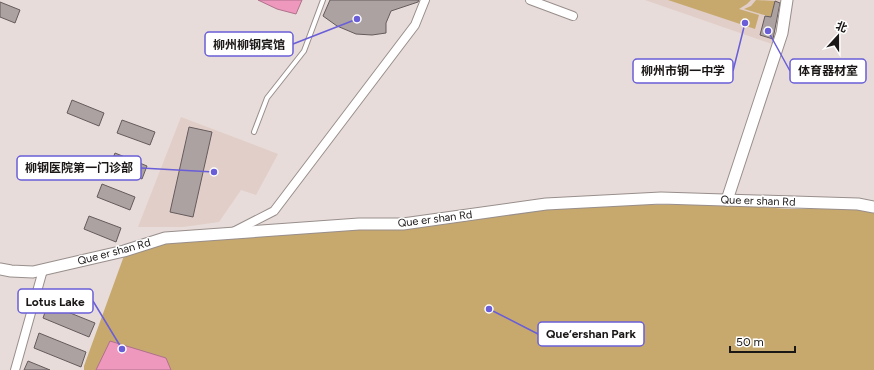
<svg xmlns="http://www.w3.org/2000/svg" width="874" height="370" viewBox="0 0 874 370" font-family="Figtree,'Noto Sans SC',sans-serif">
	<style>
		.built { fill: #e1cec8 }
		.green { fill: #c7a96d }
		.water { fill: #ee98be; stroke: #af718c }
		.building { fill: #ada2a2; stroke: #655b5c }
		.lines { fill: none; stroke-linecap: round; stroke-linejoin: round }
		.service-casing { stroke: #988e8b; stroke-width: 6 }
		.minor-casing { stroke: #988e8b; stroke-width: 10 }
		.tertiary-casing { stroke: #988e8b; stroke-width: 13 }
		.service { stroke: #fff; stroke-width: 4 }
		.minor { stroke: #fff; stroke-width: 8 }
		.tertiary { stroke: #fff; stroke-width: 11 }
		.labels { text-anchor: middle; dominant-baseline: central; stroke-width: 3; stroke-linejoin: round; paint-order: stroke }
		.street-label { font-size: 11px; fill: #1b1716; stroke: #fff }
		.leader { fill: none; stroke: #695ed8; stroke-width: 1.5 }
		.callout-dot { fill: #695ed8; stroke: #fff; stroke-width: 1.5 }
		.callout { fill: #fff; stroke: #695ed8; stroke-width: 1.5 }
		.callout-label { font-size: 12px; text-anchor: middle; font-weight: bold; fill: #1b1716 }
	</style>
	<rect width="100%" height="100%" fill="#e7dcd9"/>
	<g class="built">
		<polygon points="645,0 782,0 772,44"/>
		<polygon points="181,117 278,154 256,195 241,190 219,222 183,227 138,227"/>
	</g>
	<g class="green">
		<polygon points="668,0 751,0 747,4 739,9 759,15 755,29"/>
		<polygon points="756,0 775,1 771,17 744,9 751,6"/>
		<polygon points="722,204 788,209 858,209 874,211 874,370 84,370 84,366 125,253 168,243 546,206"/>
	</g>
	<g class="water">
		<polygon points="258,0 302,0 296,14 277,9"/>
		<polygon points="110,341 166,358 171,370 96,370"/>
	</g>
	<g class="building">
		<polygon points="330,0 419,0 418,2 391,11 386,23 386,33 372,35 356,34 337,26 323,16"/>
		<polygon points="775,1 780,3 773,39 760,35 765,16 771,17"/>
		<polygon points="0,2 20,10 15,23 0,17"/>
		<polygon points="72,100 104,113 99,126 67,113"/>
		<polygon points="122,120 155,132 150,145 117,133"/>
		<polygon points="189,127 212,132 193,217 170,212"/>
		<polygon points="115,153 147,166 142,179 110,166"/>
		<polygon points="102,184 135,197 130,210 97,197"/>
		<polygon points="89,216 121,228 116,242 84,229"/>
		<polygon points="48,304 95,323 89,337 43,318"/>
		<polygon points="39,333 86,352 81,367 34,348"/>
		<polygon points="28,361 50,370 24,370"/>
	</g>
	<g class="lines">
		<g class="service-casing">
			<polyline id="service" points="254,132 267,98 304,51 323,0"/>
		</g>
		<g class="minor-casing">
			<g id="minor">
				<polyline points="530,0 573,16"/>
				<polyline points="233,232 274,211 415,25 425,0"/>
				<polyline points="15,370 43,270"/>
			</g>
		</g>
		<g class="tertiary-casing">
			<g id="tertiary">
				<polyline points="727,200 782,33 787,0"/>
				<polyline points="0,269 11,271 33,272 124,251 165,238 359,224 403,224 546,204 661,198 858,204 874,207"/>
			</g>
		</g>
		<use href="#service" class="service"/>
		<use href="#minor" class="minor"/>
		<use href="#tertiary" class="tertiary"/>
	</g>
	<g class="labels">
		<g class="street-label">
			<text transform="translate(758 201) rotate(2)">Que er shan Rd</text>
			<text transform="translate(435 219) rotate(-7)">Que er shan Rd</text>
			<text transform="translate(114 252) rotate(-15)">Que er shan Rd</text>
		</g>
	</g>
	<path class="leader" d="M357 19L293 44M768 31L790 71M745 23L733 71M214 172L141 168M122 349L93 301M489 309L538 334"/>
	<g class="callout-dot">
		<circle cx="357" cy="19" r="4"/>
		<circle cx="768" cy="31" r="4"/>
		<circle cx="745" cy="23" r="4"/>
		<circle cx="214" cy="172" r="4"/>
		<circle cx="122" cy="349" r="4"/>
		<circle cx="489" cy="309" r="4"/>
	</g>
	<g class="callout">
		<rect x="205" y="32" width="88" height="24" rx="4"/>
		<rect x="790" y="59" width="76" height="24" rx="4"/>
		<rect x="633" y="59" width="100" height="24" rx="4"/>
		<rect x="17" y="156" width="124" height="24" rx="4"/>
		<rect x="18" y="289" width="75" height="24" rx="4"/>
		<rect x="538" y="322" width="106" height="24" rx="4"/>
	</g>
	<g class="callout-label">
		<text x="249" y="49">柳州柳钢宾馆</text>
		<text x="828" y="75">体育器材室</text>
		<text x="683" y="75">柳州市钢一中学</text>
		<text x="79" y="172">柳钢医院第一门诊部</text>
		<text x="55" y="306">Lotus Lake</text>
		<text x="591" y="338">Que‘ershan Park</text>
	</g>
	<g transform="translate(838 36) rotate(21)" stroke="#ffffff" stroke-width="3" paint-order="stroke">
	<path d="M0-3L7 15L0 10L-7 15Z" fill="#1b1716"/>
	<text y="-6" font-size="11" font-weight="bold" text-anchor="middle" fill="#1b1716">北</text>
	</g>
	<path d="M730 346v6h65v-6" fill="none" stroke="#1b1716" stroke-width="2"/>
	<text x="736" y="346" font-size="12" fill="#1b1716" stroke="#ffffff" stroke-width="3" paint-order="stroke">50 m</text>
</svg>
